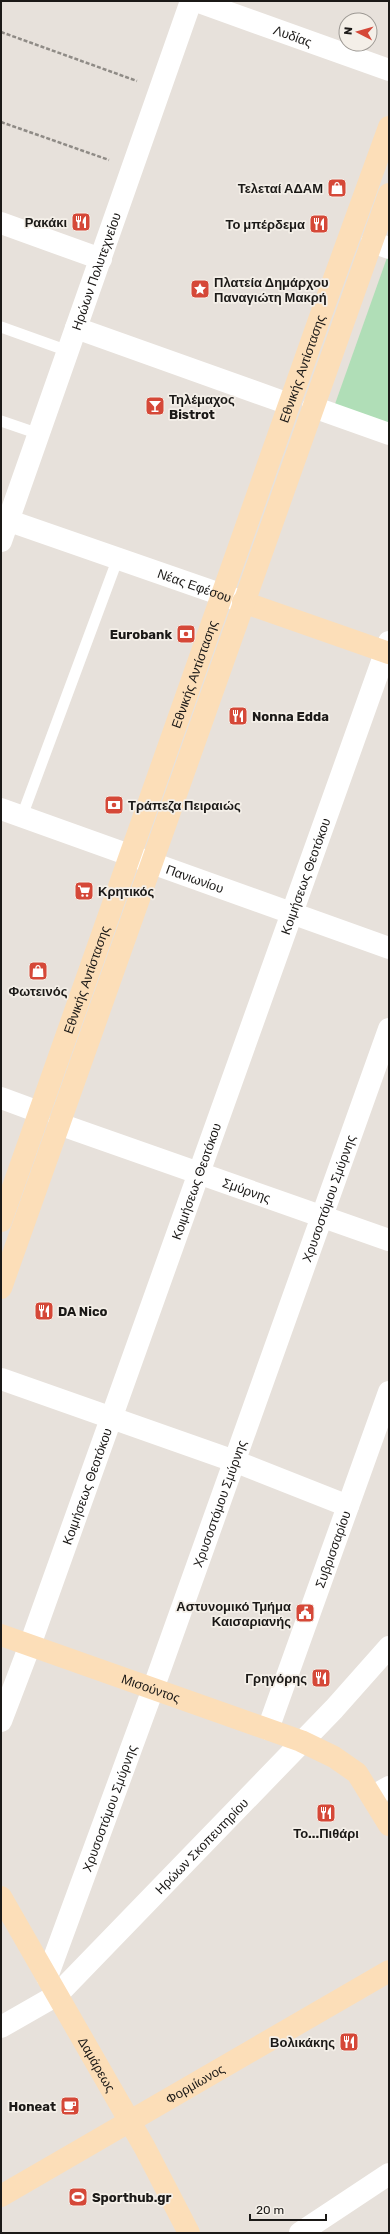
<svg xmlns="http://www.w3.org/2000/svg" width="390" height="2234" viewBox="0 0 390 2234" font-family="Rubik,sans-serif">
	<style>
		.green { fill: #b0deb7 }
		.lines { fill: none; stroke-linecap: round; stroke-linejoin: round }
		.path { stroke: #8f8b86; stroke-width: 2.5; stroke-dasharray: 4 2; stroke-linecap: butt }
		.lane { stroke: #fff; stroke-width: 11 }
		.street { stroke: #fff; stroke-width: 22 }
		.secondary { stroke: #fcdeb8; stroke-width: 22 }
		.labels { text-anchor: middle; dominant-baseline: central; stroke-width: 3.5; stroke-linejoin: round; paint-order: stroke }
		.street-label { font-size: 13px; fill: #1b1917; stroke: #f4efe8 }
		.poi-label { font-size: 13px; font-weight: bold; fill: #1b1917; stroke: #f4efe8; text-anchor: end }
	</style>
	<rect width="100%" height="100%" fill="#e7e1db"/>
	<polygon class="green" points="389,252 389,424 335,404"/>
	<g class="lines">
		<g class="path">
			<polyline points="1,32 137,81"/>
			<polyline points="1,122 109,160"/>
		</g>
		<g class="lane">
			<polyline points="1,327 68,351"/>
			<polyline points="1,421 39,434"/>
			<polyline points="22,816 118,558"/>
		</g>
		<g class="street">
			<path id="s1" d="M196 1 389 70"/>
			<polyline points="1,223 101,259"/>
			<polyline points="372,242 389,248"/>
			<polyline points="76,328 289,404"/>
			<polyline points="313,407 389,434"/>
			<path id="s2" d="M1 518 240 601"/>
			<path id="s3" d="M1 541 191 1"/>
			<path id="s4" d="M1 809 389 948"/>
			<polyline points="1,1098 39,1112"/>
			<path id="s5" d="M59 1124 389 1240"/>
			<polyline points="1,1379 234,1461 348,1506"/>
			<path id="s6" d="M1 1721 30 1645 389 642"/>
			<path id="s7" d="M268 1729 389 1392"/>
			<polyline points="373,1796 389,1787"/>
			<path id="s8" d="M47 1977 153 1689 389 1029"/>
			<path id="s9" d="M1 2027 57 1995 334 1709 389 1647"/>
			<polyline points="300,2233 389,2174"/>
		</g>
		<g class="secondary">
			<polyline points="243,602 389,653"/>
			<path id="s10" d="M1 1221 319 320 389 127"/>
			<polyline points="1,1288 389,194"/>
			<path id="s11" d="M1 1635 301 1741 334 1757 357 1773 389 1825"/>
			<path id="s12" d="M1 1897 145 2148 189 2233"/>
			<path id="s13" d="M1 2196 389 1971"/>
		</g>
	</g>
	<defs>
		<g id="shop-square" transform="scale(1)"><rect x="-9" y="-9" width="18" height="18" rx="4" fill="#d54838" stroke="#f4efe8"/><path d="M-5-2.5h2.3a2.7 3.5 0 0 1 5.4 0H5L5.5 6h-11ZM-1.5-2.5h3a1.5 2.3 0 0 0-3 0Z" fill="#fff"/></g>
		<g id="restaurant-square" transform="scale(1)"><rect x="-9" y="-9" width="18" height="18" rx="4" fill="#d54838" stroke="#f4efe8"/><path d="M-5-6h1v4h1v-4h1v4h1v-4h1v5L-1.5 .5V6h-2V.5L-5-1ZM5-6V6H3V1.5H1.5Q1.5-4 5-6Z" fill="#fff"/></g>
		<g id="sight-square" transform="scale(1)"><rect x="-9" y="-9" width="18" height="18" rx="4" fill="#d54838" stroke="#f4efe8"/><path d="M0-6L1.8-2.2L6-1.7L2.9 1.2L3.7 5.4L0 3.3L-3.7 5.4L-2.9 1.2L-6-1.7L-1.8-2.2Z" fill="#fff"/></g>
		<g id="bar-square" transform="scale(1)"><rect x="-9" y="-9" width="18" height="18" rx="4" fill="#d54838" stroke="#f4efe8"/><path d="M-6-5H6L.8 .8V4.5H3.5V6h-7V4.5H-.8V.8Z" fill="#fff"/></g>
		<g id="bank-square" transform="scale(1)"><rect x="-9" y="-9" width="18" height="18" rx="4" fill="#d54838" stroke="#f4efe8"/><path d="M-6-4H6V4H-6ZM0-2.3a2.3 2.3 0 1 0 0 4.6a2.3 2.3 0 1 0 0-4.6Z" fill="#fff"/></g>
		<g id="supermarket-square" transform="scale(1)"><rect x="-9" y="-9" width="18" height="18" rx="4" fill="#d54838" stroke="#f4efe8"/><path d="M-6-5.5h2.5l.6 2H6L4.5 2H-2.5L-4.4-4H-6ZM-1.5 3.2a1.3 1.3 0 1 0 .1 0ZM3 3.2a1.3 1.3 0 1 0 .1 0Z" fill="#fff"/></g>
		<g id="civic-square" transform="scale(1)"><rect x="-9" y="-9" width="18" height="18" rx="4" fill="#d54838" stroke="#f4efe8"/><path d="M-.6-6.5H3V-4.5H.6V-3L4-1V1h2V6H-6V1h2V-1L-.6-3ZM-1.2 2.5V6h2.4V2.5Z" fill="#fff"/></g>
		<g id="cafe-square" transform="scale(1)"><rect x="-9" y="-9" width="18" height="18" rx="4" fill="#d54838" stroke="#f4efe8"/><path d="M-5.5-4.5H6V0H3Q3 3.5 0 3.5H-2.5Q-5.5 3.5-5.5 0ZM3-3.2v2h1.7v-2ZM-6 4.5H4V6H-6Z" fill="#fff"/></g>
		<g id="stadium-square" transform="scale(1)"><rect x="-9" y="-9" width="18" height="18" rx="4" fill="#d54838" stroke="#f4efe8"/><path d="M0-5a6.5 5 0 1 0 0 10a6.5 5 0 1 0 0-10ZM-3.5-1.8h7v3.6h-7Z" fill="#fff"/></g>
	</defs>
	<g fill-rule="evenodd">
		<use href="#shop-square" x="337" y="188"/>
		<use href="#restaurant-square" x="81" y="222"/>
		<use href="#restaurant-square" x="319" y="224"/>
		<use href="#sight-square" x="200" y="289"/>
		<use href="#bar-square" x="155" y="406"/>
		<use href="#bank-square" x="186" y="634"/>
		<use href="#restaurant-square" x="238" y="716"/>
		<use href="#bank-square" x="114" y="805"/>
		<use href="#supermarket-square" x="84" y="891"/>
		<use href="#shop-square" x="38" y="971"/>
		<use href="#restaurant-square" x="44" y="1311"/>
		<use href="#civic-square" x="305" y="1613"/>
		<use href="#restaurant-square" x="321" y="1678"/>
		<use href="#restaurant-square" x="326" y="1813"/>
		<use href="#restaurant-square" x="349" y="2042"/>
		<use href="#cafe-square" x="70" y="2106"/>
		<use href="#stadium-square" x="78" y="2197"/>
	</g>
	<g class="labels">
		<g class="street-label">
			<text stroke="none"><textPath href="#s1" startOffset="103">Λυδίας</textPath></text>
			<text stroke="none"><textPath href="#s3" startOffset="286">Ηρώων Πολυτεχνείου</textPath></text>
			<text stroke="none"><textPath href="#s10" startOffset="904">Εθνικής Αντίστασης</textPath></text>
			<text stroke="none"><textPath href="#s2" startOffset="205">Νέας Εφέσου</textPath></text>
			<text stroke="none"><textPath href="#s10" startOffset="580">Εθνικής Αντίστασης</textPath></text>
			<text stroke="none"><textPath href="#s6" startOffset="898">Κοιμήσεως Θεοτόκου</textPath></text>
			<text stroke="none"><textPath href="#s4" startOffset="206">Πανιωνίου</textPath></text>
			<text stroke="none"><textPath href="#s10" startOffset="256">Εθνικής Αντίστασης</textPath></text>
			<text stroke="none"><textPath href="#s6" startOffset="574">Κοιμήσεως Θεοτόκου</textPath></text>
			<text stroke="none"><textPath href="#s5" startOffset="199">Σμύρνης</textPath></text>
			<text stroke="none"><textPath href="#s8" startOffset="828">Χρυσοστόμου Σμύρνης</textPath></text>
			<text stroke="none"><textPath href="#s6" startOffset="250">Κοιμήσεως Θεοτόκου</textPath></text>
			<text stroke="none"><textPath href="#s8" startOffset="504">Χρυσοστόμου Σμύρνης</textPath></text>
			<text stroke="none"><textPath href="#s7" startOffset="191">Συβρισσαρίου</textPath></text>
			<text stroke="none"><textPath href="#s11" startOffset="159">Μισούντος</textPath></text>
			<text stroke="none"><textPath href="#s8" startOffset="180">Χρυσοστόμου Σμύρνης</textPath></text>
			<text stroke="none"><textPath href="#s9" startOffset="272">Ηρώων Σκοπευτηρίου</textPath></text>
			<text stroke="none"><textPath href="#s12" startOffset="193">Δαμάρεως</textPath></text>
			<text stroke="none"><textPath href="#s13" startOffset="224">Φορμίωνος</textPath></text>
		</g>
		<g class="poi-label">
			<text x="323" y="188">Τελεταί ΑΔΑΜ</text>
			<text x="67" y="222">Ρακάκι</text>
			<text x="305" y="224">Το μπέρδεμα</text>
			<text x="214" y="282" text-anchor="start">Πλατεία Δημάρχου<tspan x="214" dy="15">Παναγιώτη Μακρή</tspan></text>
			<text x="169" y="399" text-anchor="start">Τηλέμαχος<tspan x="169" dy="15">Bistrot</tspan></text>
			<text x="172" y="634">Eurobank</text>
			<text x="252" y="716" text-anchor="start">Nonna Edda</text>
			<text x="128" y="805" text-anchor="start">Τράπεζα Πειραιώς</text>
			<text x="98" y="891" text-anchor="start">Κρητικός</text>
			<text x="38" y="991" text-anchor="middle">Φωτεινός</text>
			<text x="58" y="1311" text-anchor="start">DA Nico</text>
			<text x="291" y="1606">Αστυνομικό Τμήμα<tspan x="291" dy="15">Καισαριανής</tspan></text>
			<text x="307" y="1678">Γρηγόρης</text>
			<text x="326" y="1833" text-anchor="middle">Το...Πιθάρι</text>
			<text x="335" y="2042">Βολικάκης</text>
			<text x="56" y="2106">Honeat</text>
			<text x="92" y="2197" text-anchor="start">Sporthub.gr</text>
		</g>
	</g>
	<rect width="390" height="2234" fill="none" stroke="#1b1917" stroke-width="4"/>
	<g transform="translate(358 32) rotate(276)"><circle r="19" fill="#f4efe8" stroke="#9d9994"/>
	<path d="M0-3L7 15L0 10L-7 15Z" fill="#d54838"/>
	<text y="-6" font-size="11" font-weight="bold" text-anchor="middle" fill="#1b1917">N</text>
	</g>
	<path d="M250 2214v6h76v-6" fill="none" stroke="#1b1917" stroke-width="2"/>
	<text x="256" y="2214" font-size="12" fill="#1b1917" stroke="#f4efe8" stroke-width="3" paint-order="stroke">20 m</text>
</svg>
